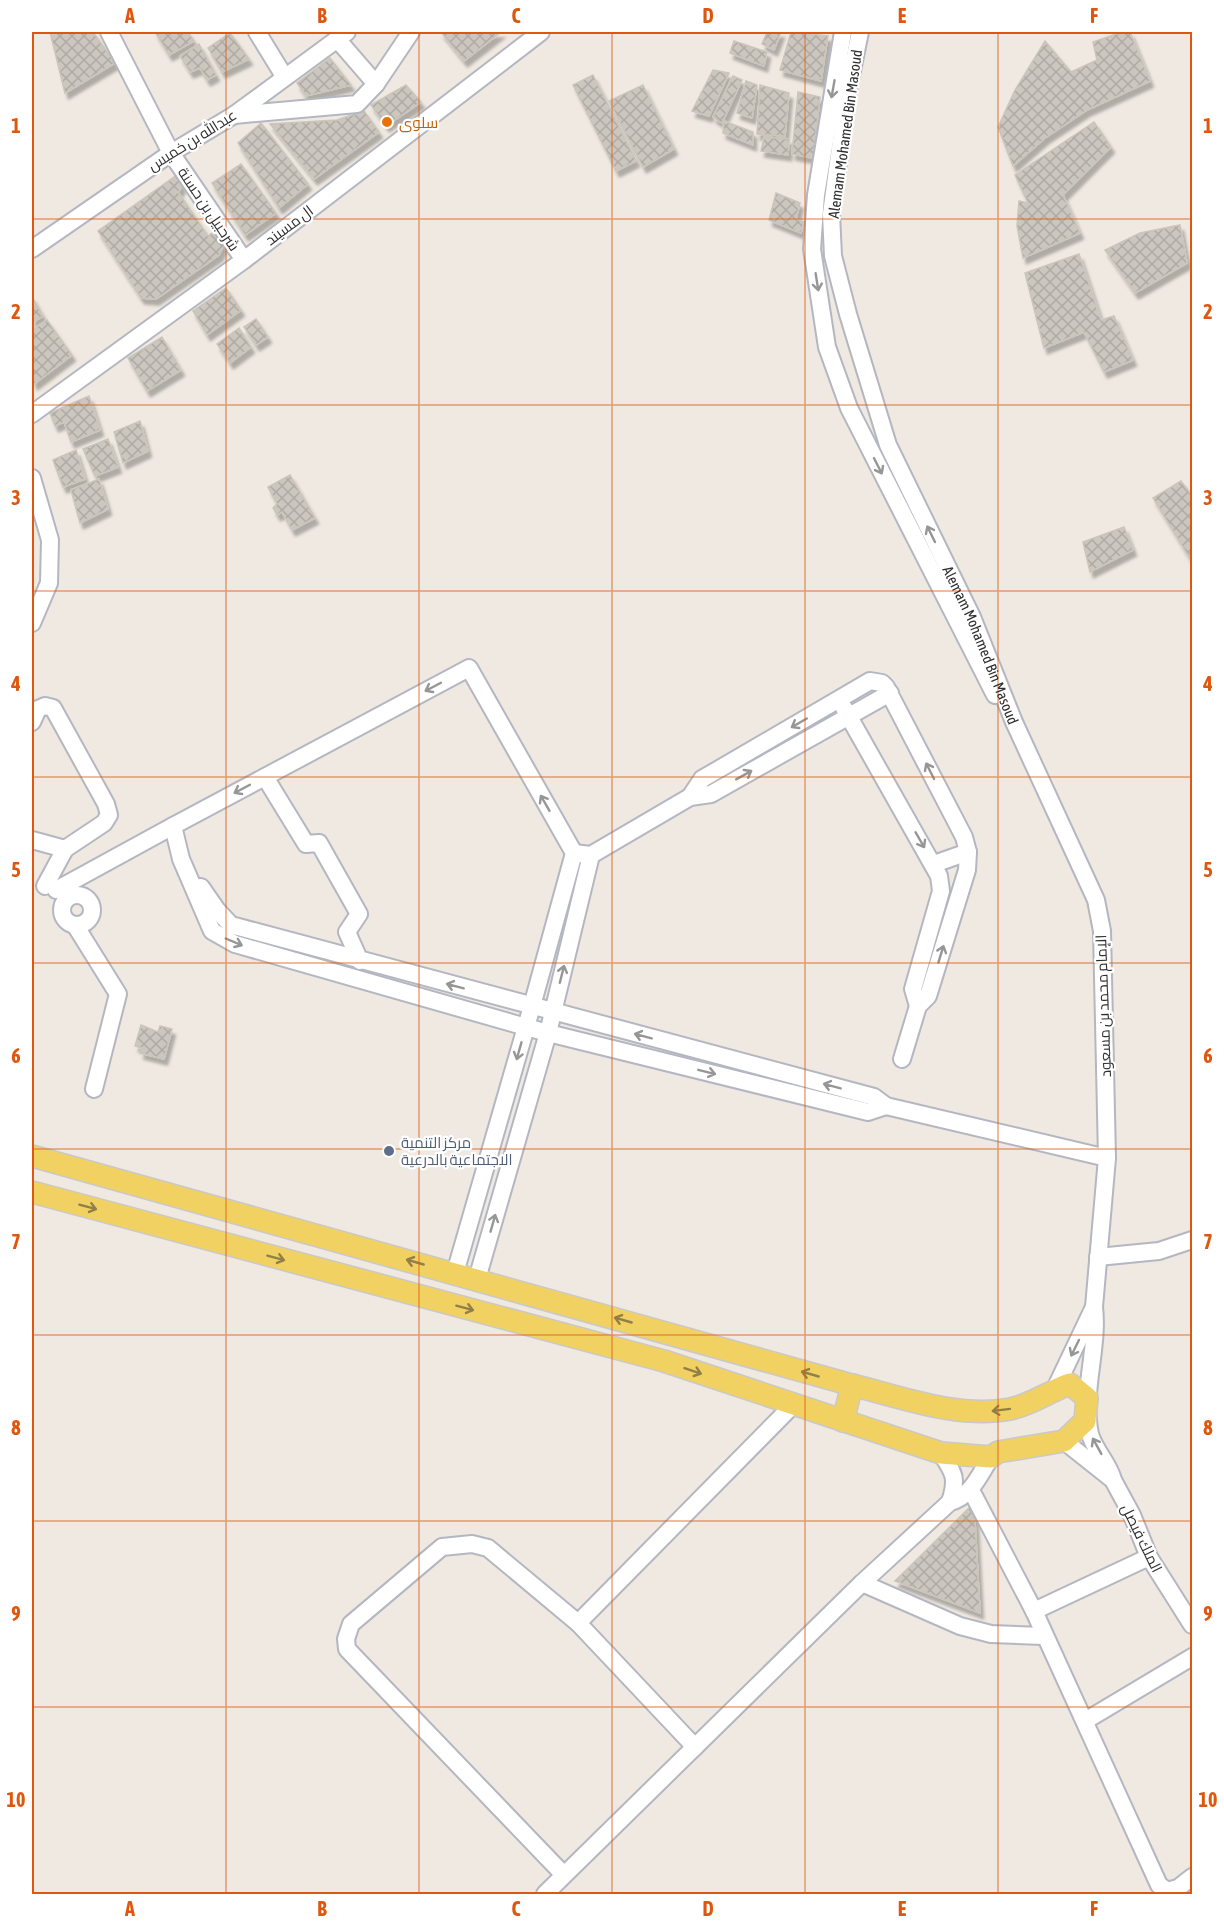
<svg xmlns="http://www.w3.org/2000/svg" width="1224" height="1926" viewBox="0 0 1224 1926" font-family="'Asap Condensed',Cairo,sans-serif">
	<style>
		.building { fill: url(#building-cross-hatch); stroke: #cbc5ba; stroke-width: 1.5; filter: url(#shadow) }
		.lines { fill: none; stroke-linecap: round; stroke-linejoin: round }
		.minor-casing { stroke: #b4b7c1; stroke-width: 20 }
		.major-casing { stroke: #c9c9c9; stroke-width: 24 }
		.minor { stroke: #fff; stroke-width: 16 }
		.major { stroke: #f2d163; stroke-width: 21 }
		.oneway { stroke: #969696 }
		.oneway2 { stroke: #908048 }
		.grid { fill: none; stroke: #df570e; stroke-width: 1.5; stroke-opacity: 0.55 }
		.food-dot { fill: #e8710a; stroke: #fff; stroke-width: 2 }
		.service-dot { fill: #5c6f8a; stroke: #fff; stroke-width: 2 }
		.labels { text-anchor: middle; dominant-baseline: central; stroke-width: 4.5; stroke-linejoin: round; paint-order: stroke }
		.food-label { font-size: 15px; fill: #c56008; stroke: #fff; text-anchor: start }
		.street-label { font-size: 15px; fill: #2e2e2e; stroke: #fff }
		.service-label { font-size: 15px; fill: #4e5e75; stroke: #fff; text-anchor: start }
		.neatline { fill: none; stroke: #df570e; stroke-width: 2 }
		.grid-label { font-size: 20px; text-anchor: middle; font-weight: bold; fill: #df570e }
	</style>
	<defs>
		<pattern id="building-cross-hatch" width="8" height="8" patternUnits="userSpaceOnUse" patternTransform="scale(1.5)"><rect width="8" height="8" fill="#cbc7bf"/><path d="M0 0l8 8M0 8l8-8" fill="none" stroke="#afaba4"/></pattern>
		<filter id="shadow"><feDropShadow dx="3.5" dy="6" stdDeviation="1.5" flood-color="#0004"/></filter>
	</defs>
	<rect width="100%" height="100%" fill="#efe9e1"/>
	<g class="building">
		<polygon points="50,32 93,32 115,63 65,93"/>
		<polygon points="155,32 188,32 194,41 169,55"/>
		<polygon points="441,32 501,32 464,61"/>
		<polygon points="767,32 781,32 774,50 762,44"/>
		<polygon points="791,32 828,36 821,81 780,70"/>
		<polygon points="1122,32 1130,32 1150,81 1087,110 1045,138 1013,166 998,127 1015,90 1045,41 1071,72 1097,60 1093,42"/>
		<polygon points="230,33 249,59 222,72 208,48"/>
		<polygon points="734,41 767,52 764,66 730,53"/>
		<polygon points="199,44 216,75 207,80 200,68 190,72 180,56"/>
		<polygon points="330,58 351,85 306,96 297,83"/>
		<polygon points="713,70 729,73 709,116 692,111"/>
		<polygon points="593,75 636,161 616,171 573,85"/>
		<polygon points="733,76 742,80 722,123 713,117"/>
		<polygon points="746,81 757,85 752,118 737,113"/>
		<polygon points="406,85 421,102 386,126 371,105"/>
		<polygon points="643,85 674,149 643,167 609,101"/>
		<polygon points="760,85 789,93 785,136 757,134"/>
		<polygon points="798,92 820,97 813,158 792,154"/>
		<polygon points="364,111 379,132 314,179 270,124 337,120"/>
		<polygon points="724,121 753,132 753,145 723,133"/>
		<polygon points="1094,122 1111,147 1063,195 1080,233 1023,258 1017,226 1019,201 1028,203 1015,175"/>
		<polygon points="261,123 308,184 279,208 238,143"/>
		<polygon points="764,137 789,139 788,155 761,151"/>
		<polygon points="241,164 276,213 245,235 212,183"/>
		<polygon points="177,175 182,187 178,192 208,236 216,230 224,245 219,255 156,299 141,298 98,231"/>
		<polygon points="776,193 800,203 796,219 804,222 801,233 769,220"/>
		<polygon points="1180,225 1187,263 1135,293 1105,250 1140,233"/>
		<polygon points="1079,254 1101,320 1114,316 1133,360 1104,372 1084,332 1044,348 1025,273"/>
		<polygon points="226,288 241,310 207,335 193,311"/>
		<polygon points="32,297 43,316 32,323"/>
		<polygon points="256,319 268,337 256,345 244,327"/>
		<polygon points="47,320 72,355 34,384 32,379 32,330"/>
		<polygon points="239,328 251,347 230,363 217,344"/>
		<polygon points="162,337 181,370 147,391 128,358"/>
		<polygon points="89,396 100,430 71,442 64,422 55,426 50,413"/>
		<polygon points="140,421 148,451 123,463 114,432"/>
		<polygon points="108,439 118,467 95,476 83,449"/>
		<polygon points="76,450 85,479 63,487 53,460"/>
		<polygon points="290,475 315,518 292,530 282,512 277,515 273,508 277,504 268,487"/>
		<polygon points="99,479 108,509 80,523 71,490"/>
		<polygon points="1181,481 1190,493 1192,492 1192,562 1153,498"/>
		<polygon points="1124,527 1133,550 1090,572 1083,542"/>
		<polygon points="141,1025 158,1032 160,1026 172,1029 164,1059 140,1053 142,1048 135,1046"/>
		<polygon points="974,1503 980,1613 895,1581"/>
	</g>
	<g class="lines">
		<g class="minor-casing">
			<g id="minor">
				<polyline points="109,32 171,153 244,260"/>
				<polyline points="257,32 284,76"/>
				<polyline points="843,32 816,195 812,249 827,347 849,408 995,695"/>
				<path id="s1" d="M860 32 848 90 831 214 833 256 848 314 888 445 972 617 1014 722 1096 900 1102 931 1107 1158 1094 1307C1099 1348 1081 1393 1090 1434 1094 1450 1109 1463 1113 1480L1064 1441"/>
				<polyline points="337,39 376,84"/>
				<polyline points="234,115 357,104 376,84 411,32"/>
				<polyline points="32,249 171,153 234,115 347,32"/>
				<polyline points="32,414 244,260 541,32"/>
				<polyline points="32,478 50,540 49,583 32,623"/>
				<polyline points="844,708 939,876 941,891 913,989 918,1006"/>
				<polyline points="32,722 38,709 45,706 53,708 106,804 109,815 104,823 65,849"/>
				<polyline points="265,777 306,844 319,843 359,914 347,932 360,961"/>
				<polyline points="690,797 702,779 870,681 882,683 886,687 964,837 968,852 967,870 928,996 918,1006 902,1059"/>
				<polyline points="32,840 65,849 45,886"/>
				<polyline points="591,855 690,797 711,794 890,693"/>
				<polyline points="934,864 968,852"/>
				<polyline points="201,887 217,910 231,925 874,1097 886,1106 1107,1158"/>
				<polyline points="56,890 173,826"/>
				<circle cx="77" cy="910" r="15"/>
				<polyline points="75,925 118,994 94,1089"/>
				<polyline points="1098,1257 1159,1251 1192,1240"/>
				<polyline points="455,1273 526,1027 532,1006 574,853 469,668 173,826 181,859 212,931 235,944 526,1027 548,1033 868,1112 886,1106"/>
				<polyline points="477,1279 548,1033 591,855 574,853"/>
				<polyline points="1055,1389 1094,1307"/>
				<path d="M941 1453C954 1473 958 1478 950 1502 971 1497 980 1474 991 1457"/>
				<polyline points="1113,1480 1132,1515 1149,1557 1192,1625"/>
				<polyline points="969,1491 974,1496 1034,1611 1159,1885 1167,1891 1178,1888 1192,1877"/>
				<polyline points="862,1583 960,1626 991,1634 1043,1636"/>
				<polyline points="1034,1611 1149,1557"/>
				<polyline points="1085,1721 1192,1657"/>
				<polyline points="695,1747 578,1623 793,1405"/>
				<polyline points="564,1875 347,1649 346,1639 351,1624 442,1547 472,1544 488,1548 578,1623"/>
				<polyline points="545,1894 862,1583 950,1502"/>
			</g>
		</g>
		<g class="major-casing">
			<g id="major">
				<path d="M32 1156 852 1385C901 1397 959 1419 1010 1409 1031 1405 1050 1391 1070 1384L1087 1398 1085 1421 1064 1441 998 1452 991 1457 941 1453 664 1361 32 1192"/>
				<polyline points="843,1421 852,1385"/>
			</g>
		</g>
		<use href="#minor" class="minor"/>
		<use href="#major" class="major"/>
	</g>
	<defs><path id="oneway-shaft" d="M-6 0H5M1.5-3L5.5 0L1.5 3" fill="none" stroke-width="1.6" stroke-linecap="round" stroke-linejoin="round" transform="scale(1.5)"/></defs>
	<g class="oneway">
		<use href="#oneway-shaft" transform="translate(833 89) rotate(100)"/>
		<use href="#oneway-shaft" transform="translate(817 282) rotate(81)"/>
		<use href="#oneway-shaft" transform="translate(878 466) rotate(63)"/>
		<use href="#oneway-shaft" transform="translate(931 534) rotate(-116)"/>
		<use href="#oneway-shaft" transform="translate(433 687) rotate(152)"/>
		<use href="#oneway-shaft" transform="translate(799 723) rotate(150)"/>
		<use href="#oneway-shaft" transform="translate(930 771) rotate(-117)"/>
		<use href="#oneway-shaft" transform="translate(744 775) rotate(-29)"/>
		<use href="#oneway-shaft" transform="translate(242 789) rotate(152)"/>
		<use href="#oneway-shaft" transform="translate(545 803) rotate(-120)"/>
		<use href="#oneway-shaft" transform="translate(920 840) rotate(60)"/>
		<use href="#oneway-shaft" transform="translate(234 942) rotate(23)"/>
		<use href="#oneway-shaft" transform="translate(941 954) rotate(-73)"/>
		<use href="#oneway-shaft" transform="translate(562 974) rotate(-76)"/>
		<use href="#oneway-shaft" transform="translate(455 986) rotate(-165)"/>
		<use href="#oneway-shaft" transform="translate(643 1036) rotate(-165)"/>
		<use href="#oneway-shaft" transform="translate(519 1051) rotate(106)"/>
		<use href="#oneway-shaft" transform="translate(707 1072) rotate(14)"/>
		<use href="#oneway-shaft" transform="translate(832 1086) rotate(-165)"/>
		<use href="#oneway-shaft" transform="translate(493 1223) rotate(-74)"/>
		<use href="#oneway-shaft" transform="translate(1075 1348) rotate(116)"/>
		<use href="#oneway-shaft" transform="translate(1097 1446) rotate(-119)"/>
	</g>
	<g class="oneway2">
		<use href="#oneway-shaft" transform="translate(88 1207) rotate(15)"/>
		<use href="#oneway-shaft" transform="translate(276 1258) rotate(15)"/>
		<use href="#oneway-shaft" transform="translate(415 1262) rotate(-164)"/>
		<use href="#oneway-shaft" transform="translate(465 1308) rotate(15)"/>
		<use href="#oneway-shaft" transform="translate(623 1320) rotate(-164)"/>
		<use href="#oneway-shaft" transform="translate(693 1371) rotate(19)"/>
		<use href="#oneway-shaft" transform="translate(810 1374) rotate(-164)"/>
		<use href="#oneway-shaft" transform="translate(1001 1410) rotate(173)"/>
	</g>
	<path class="grid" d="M226 32V1894M419 32V1894M612 32V1894M805 32V1894M998 32V1894M32 219H1192M32 405H1192M32 591H1192M32 777H1192M32 963H1192M32 1149H1192M32 1335H1192M32 1521H1192M32 1707H1192"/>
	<circle class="food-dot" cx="387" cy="122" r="6"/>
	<circle class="service-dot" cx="389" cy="1151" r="6"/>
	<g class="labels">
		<g class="food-label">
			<text x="399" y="122">سلوى</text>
		</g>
		<g class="street-label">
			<text transform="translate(845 134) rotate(-82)">Alemam Mohamed Bin Masoud</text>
			<text transform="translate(192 140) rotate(-32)">عبدالله بن خميس</text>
			<text transform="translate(209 209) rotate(56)">شرحبيل بن حسنة</text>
			<text transform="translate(289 225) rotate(-37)">ال مسيند</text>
			<text stroke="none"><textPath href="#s1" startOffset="644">Alemam Mohamed Bin Masoud</textPath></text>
			<text transform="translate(1103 1006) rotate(-92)">الإمام محمد بن مسعود</text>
			<text transform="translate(1142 1538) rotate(64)">الملك فيصل</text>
		</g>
		<g class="service-label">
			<text x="401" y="1142">مركز التنمية<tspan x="401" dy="17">الاجتماعية بالدرعية</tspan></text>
		</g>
	</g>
	<rect width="1224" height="1926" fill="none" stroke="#ffffff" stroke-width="66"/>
	<rect x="33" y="33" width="1158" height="1860" class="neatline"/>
	<g class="grid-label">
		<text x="130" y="23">A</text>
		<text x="322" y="23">B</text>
		<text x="516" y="23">C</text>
		<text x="708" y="23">D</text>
		<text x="902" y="23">E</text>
		<text x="1094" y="23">F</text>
		<text x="16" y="133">1</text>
		<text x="1208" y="133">1</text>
		<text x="16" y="319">2</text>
		<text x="1208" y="319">2</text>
		<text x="16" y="505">3</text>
		<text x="1208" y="505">3</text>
		<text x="16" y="691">4</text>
		<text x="1208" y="691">4</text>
		<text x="16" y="877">5</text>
		<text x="1208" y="877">5</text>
		<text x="16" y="1063">6</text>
		<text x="1208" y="1063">6</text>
		<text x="16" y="1249">7</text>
		<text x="1208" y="1249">7</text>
		<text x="16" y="1435">8</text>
		<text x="1208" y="1435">8</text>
		<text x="16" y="1621">9</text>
		<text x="1208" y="1621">9</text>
		<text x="16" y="1807">10</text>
		<text x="1208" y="1807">10</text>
		<text x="130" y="1916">A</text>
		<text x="322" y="1916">B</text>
		<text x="516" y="1916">C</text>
		<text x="708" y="1916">D</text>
		<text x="902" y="1916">E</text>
		<text x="1094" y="1916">F</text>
	</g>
</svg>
